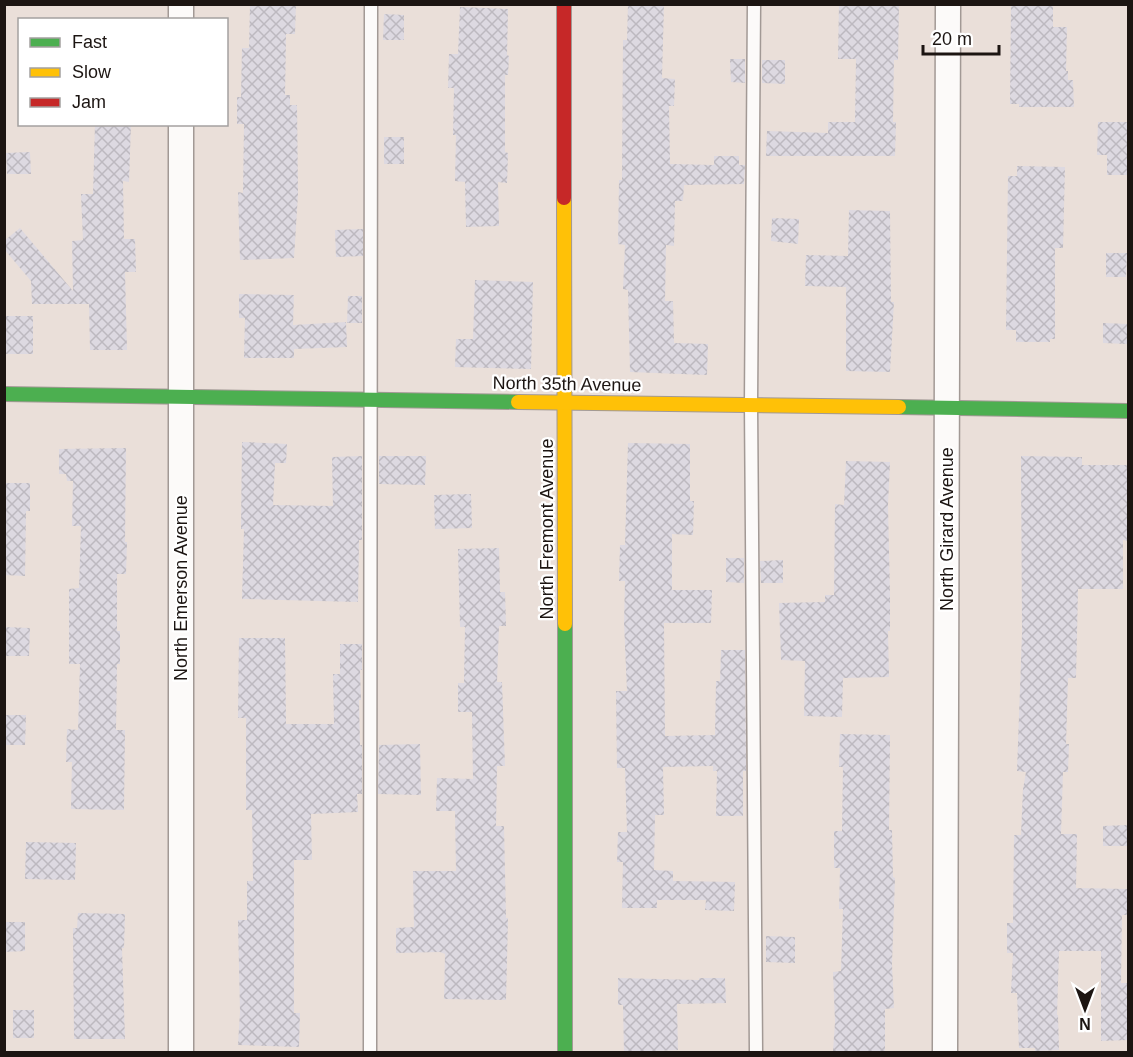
<svg xmlns="http://www.w3.org/2000/svg" width="1133" height="1057" viewBox="0 0 1133 1057" font-family="Helvetica,sans-serif">
	<style>
		.building { fill: url(#building-cross-hatch) }
		.lines { fill: none; stroke-linecap: round; stroke-linejoin: round }
		.lane-casing { stroke: #a29995; stroke-width: 15 }
		.street-casing { stroke: #a29995; stroke-width: 27 }
		.fast-casing { stroke: #a29995; stroke-width: 16 }
		.slow-casing { stroke: #a29995; stroke-width: 16 }
		.jam-casing { stroke: #a29995; stroke-width: 16 }
		.lane { stroke: #fcfaf9; stroke-width: 12 }
		.street { stroke: #fcfaf9; stroke-width: 24 }
		.fast { stroke: #4caf50; stroke-width: 14 }
		.slow { stroke: #ffc107; stroke-width: 14 }
		.jam { stroke: #c62828; stroke-width: 14 }
		.labels { text-anchor: middle; dominant-baseline: central; stroke-width: 4.5; stroke-linejoin: round; paint-order: stroke }
		.street-label { font-size: 18px; fill: #1c1512; stroke: #fff }
	</style>
	<defs>
		<pattern id="building-cross-hatch" width="8" height="8" patternUnits="userSpaceOnUse" patternTransform="scale(1.5)"><rect width="8" height="8" fill="#ddd9e1"/><path d="M0 0l8 8M0 8l8-8" fill="none" stroke="#bdb9c0"/></pattern>
	</defs>
	<rect width="100%" height="100%" fill="#eadfd9"/>
	<g class="building">
		<polygon points="250,4 296,4 295,34 286,34 285,95 290,95 290,105 297,105 298,194 294,258 240,260 238,192 243,193 244,124 237,124 237,97 241,97 242,48 249,48"/>
		<polygon points="628,4 664,4 662,78 675,79 674,106 669,106 670,164 714,165 714,156 739,156 739,165 745,165 744,184 684,185 683,201 675,201 674,246 666,245 665,301 673,301 674,343 708,344 707,375 630,372 628,290 623,289 625,245 618,244 619,180 622,180 623,40 627,40"/>
		<polygon points="839,4 899,4 898,60 894,60 893,122 896,122 895,156 766,156 767,131 828,133 828,122 855,122 856,59 838,59"/>
		<polygon points="1011,4 1053,4 1053,27 1067,27 1066,71 1068,71 1068,80 1073,80 1074,107 1019,107 1019,104 1010,104"/>
		<polygon points="460,7 508,9 507,55 509,56 508,75 505,75 505,152 508,153 507,183 498,182 499,226 466,227 465,182 455,181 456,135 453,135 454,88 448,88 449,54 458,54"/>
		<polygon points="384,14 404,15 404,40 383,40"/>
		<polygon points="730,59 745,59 745,83 731,82"/>
		<polygon points="762,60 785,60 785,84 762,83"/>
		<polygon points="1098,122 1128,122 1127,175 1107,175 1107,155 1097,155"/>
		<polygon points="95,124 131,124 129,182 123,181 124,239 135,239 136,272 125,272 127,350 90,350 89,304 32,304 31,281 4,249 4,241 20,228 73,291 72,241 83,240 81,194 93,194"/>
		<rect x="384" y="137" width="20" height="27"/>
		<polygon points="30,152 31,174 7,174 6,153"/>
		<polygon points="1017,166 1065,167 1063,248 1055,248 1055,339 1050,339 1050,342 1016,342 1016,330 1006,330 1008,176 1017,176"/>
		<polygon points="849,210 890,211 891,302 894,302 890,372 846,371 846,287 805,286 806,255 848,256"/>
		<polygon points="772,218 799,219 798,244 771,241"/>
		<polygon points="363,229 363,256 336,257 335,230"/>
		<polygon points="1106,253 1127,253 1126,277 1106,277"/>
		<polygon points="475,280 533,282 531,369 455,367 456,339 473,339"/>
		<polygon points="239,294 294,295 293,325 346,322 347,347 294,349 294,358 244,358 245,318 239,318"/>
		<polygon points="348,296 362,296 362,323 347,323"/>
		<rect x="4" y="316" width="29" height="38"/>
		<polygon points="1103,323 1128,324 1128,344 1103,343"/>
		<polygon points="242,442 287,444 286,463 275,463 273,505 333,506 332,457 362,456 362,540 359,540 358,602 242,599 244,529 241,529"/>
		<polygon points="628,443 690,444 690,501 694,501 693,535 672,534 672,590 712,590 711,623 664,623 665,736 715,735 716,681 720,681 721,650 745,650 746,771 743,771 743,816 716,816 717,771 713,771 713,766 663,767 664,815 655,815 654,870 673,871 673,881 735,882 734,911 705,910 706,900 657,900 657,908 622,908 623,862 617,862 618,832 627,832 625,768 617,768 616,691 627,691 624,623 625,581 619,581 620,545 625,545"/>
		<polygon points="126,448 125,542 127,542 126,574 117,574 117,631 120,631 120,664 117,664 116,730 125,730 124,810 71,809 72,762 66,762 67,729 78,730 80,664 69,664 69,589 79,588 81,526 72,526 73,481 67,481 66,474 59,474 59,449"/>
		<polygon points="379,456 426,456 425,485 379,484"/>
		<polygon points="1021,456 1082,457 1082,465 1128,465 1128,541 1123,540 1123,589 1078,589 1076,678 1068,678 1066,744 1069,744 1068,772 1063,772 1061,834 1077,834 1076,888 1128,889 1128,915 1122,915 1121,983 1128,983 1128,1040 1101,1041 1101,951 1059,951 1057,1015 1058,1015 1059,1050 1035,1051 1035,1048 1019,1048 1017,993 1011,993 1013,953 1007,953 1007,923 1013,923 1014,835 1021,835 1023,789 1026,772 1017,771 1022,633"/>
		<polygon points="846,461 890,462 888,505 890,596 890,631 888,631 889,677 843,678 842,717 804,716 805,661 781,660 779,603 825,602 825,595 834,595 835,504 844,505"/>
		<polygon points="4,483 30,483 30,511 26,511 25,576 4,575"/>
		<polygon points="471,494 472,528 435,529 434,495"/>
		<polygon points="499,548 500,592 505,592 506,626 499,626 497,682 502,682 505,766 497,766 496,826 504,826 506,918 508,918 506,1000 444,999 445,954 440,952 396,953 396,928 414,927 413,871 456,871 455,811 436,811 437,778 473,779 472,712 458,712 458,683 464,683 465,627 460,627 458,549"/>
		<polygon points="726,558 744,558 744,583 726,582"/>
		<polygon points="783,560 783,583 761,583 760,561"/>
		<polygon points="4,627 30,628 29,656 4,656"/>
		<polygon points="239,638 285,638 286,724 334,724 333,674 340,674 340,644 362,644 362,670 360,670 361,700 359,700 360,745 362,745 362,794 357,794 358,812 311,814 312,860 294,860 294,1013 300,1013 299,1047 238,1045 240,1012 238,920 247,920 247,881 253,881 252,810 246,810 246,718 238,718"/>
		<polygon points="4,715 26,715 25,745 4,745"/>
		<polygon points="840,734 890,735 889,830 892,830 893,877 895,878 892,964 894,1008 885,1009 885,1051 833,1051 835,1022 833,972 841,971 843,909 839,909 840,868 834,868 834,831 842,831 843,767 839,767"/>
		<polygon points="420,744 421,795 378,794 379,745"/>
		<polygon points="1128,825 1128,846 1103,846 1103,826"/>
		<polygon points="26,842 76,843 75,880 25,879"/>
		<polygon points="78,913 125,914 124,948 122,948 125,1039 74,1039 73,928 77,928"/>
		<polygon points="4,922 25,922 25,951 4,952"/>
		<polygon points="766,936 795,937 795,963 766,962"/>
		<polygon points="618,978 699,980 699,978 725,978 726,1003 677,1004 678,1050 624,1052 623,1005 618,1005"/>
		<rect x="13" y="1010" width="21" height="28"/>
	</g>
	<g class="lines">
		<g class="lane-casing">
			<g id="lane">
				<polyline points="754,4 751,404 756,1052"/>
				<polyline points="370,1052 371,4"/>
			</g>
		</g>
		<g class="street-casing">
			<g id="street">
				<polyline points="181,4 181,20"/>
				<polyline points="181,124 181,1052"/>
				<polyline points="945,1052 948,4"/>
			</g>
		</g>
		<g class="fast-casing">
			<g id="fast">
				<polyline points="4,394 518,402"/>
				<polyline points="899,407 1128,411"/>
				<polyline points="565,624 565,1052"/>
			</g>
		</g>
		<g class="slow-casing">
			<g id="slow">
				<polyline points="564,198 565,624"/>
				<polyline points="518,402 899,407"/>
			</g>
		</g>
		<g class="jam-casing">
			<polyline id="jam" points="564,4 564,198"/>
		</g>
		<use href="#lane" class="lane"/>
		<use href="#street" class="street"/>
		<use href="#fast" class="fast"/>
		<use href="#slow" class="slow"/>
		<use href="#jam" class="jam"/>
	</g>
	<g class="labels">
		<g class="street-label">
			<text transform="translate(567 384) rotate(1)">North 35th Avenue</text>
			<text transform="translate(547 529) rotate(-90)">North Fremont Avenue</text>
			<text transform="translate(947 529) rotate(-90)">North Girard Avenue</text>
			<text transform="translate(181 588) rotate(-90)">North Emerson Avenue</text>
		</g>
	</g>
	<rect width="1133" height="1057" fill="none" stroke="#1c1512" stroke-width="12"/>
	<rect x="18" y="18" width="210" height="108" fill="#ffffff" stroke="#a4a1a0" stroke-width="1.5"/>
	<rect x="30" y="38" width="30" height="9" fill="#4caf50" stroke="#a4a1a0" stroke-width="1.5"/>
	<text x="72" y="48" font-size="18" fill="#1c1512">Fast</text>
	<rect x="30" y="68" width="30" height="9" fill="#ffc107" stroke="#a4a1a0" stroke-width="1.5"/>
	<text x="72" y="78" font-size="18" fill="#1c1512">Slow</text>
	<rect x="30" y="98" width="30" height="9" fill="#c62828" stroke="#a4a1a0" stroke-width="1.5"/>
	<text x="72" y="108" font-size="18" fill="#1c1512">Jam</text>
	<g transform="translate(1085 1009) rotate(180)" stroke="#ffffff" stroke-width="4.5" paint-order="stroke">
	<path d="M0-4.5L10 22L0 15L-10 22Z" fill="#1c1512"/>
	<text y="-9" font-size="16" font-weight="bold" text-anchor="middle" fill="#1c1512">N</text>
	</g>
	<path d="M923 45v9h76v-9" fill="none" stroke="#1c1512" stroke-width="3"/>
	<text x="932" y="45" font-size="18" fill="#1c1512" stroke="#ffffff" stroke-width="4.5" paint-order="stroke">20 m</text>
</svg>
